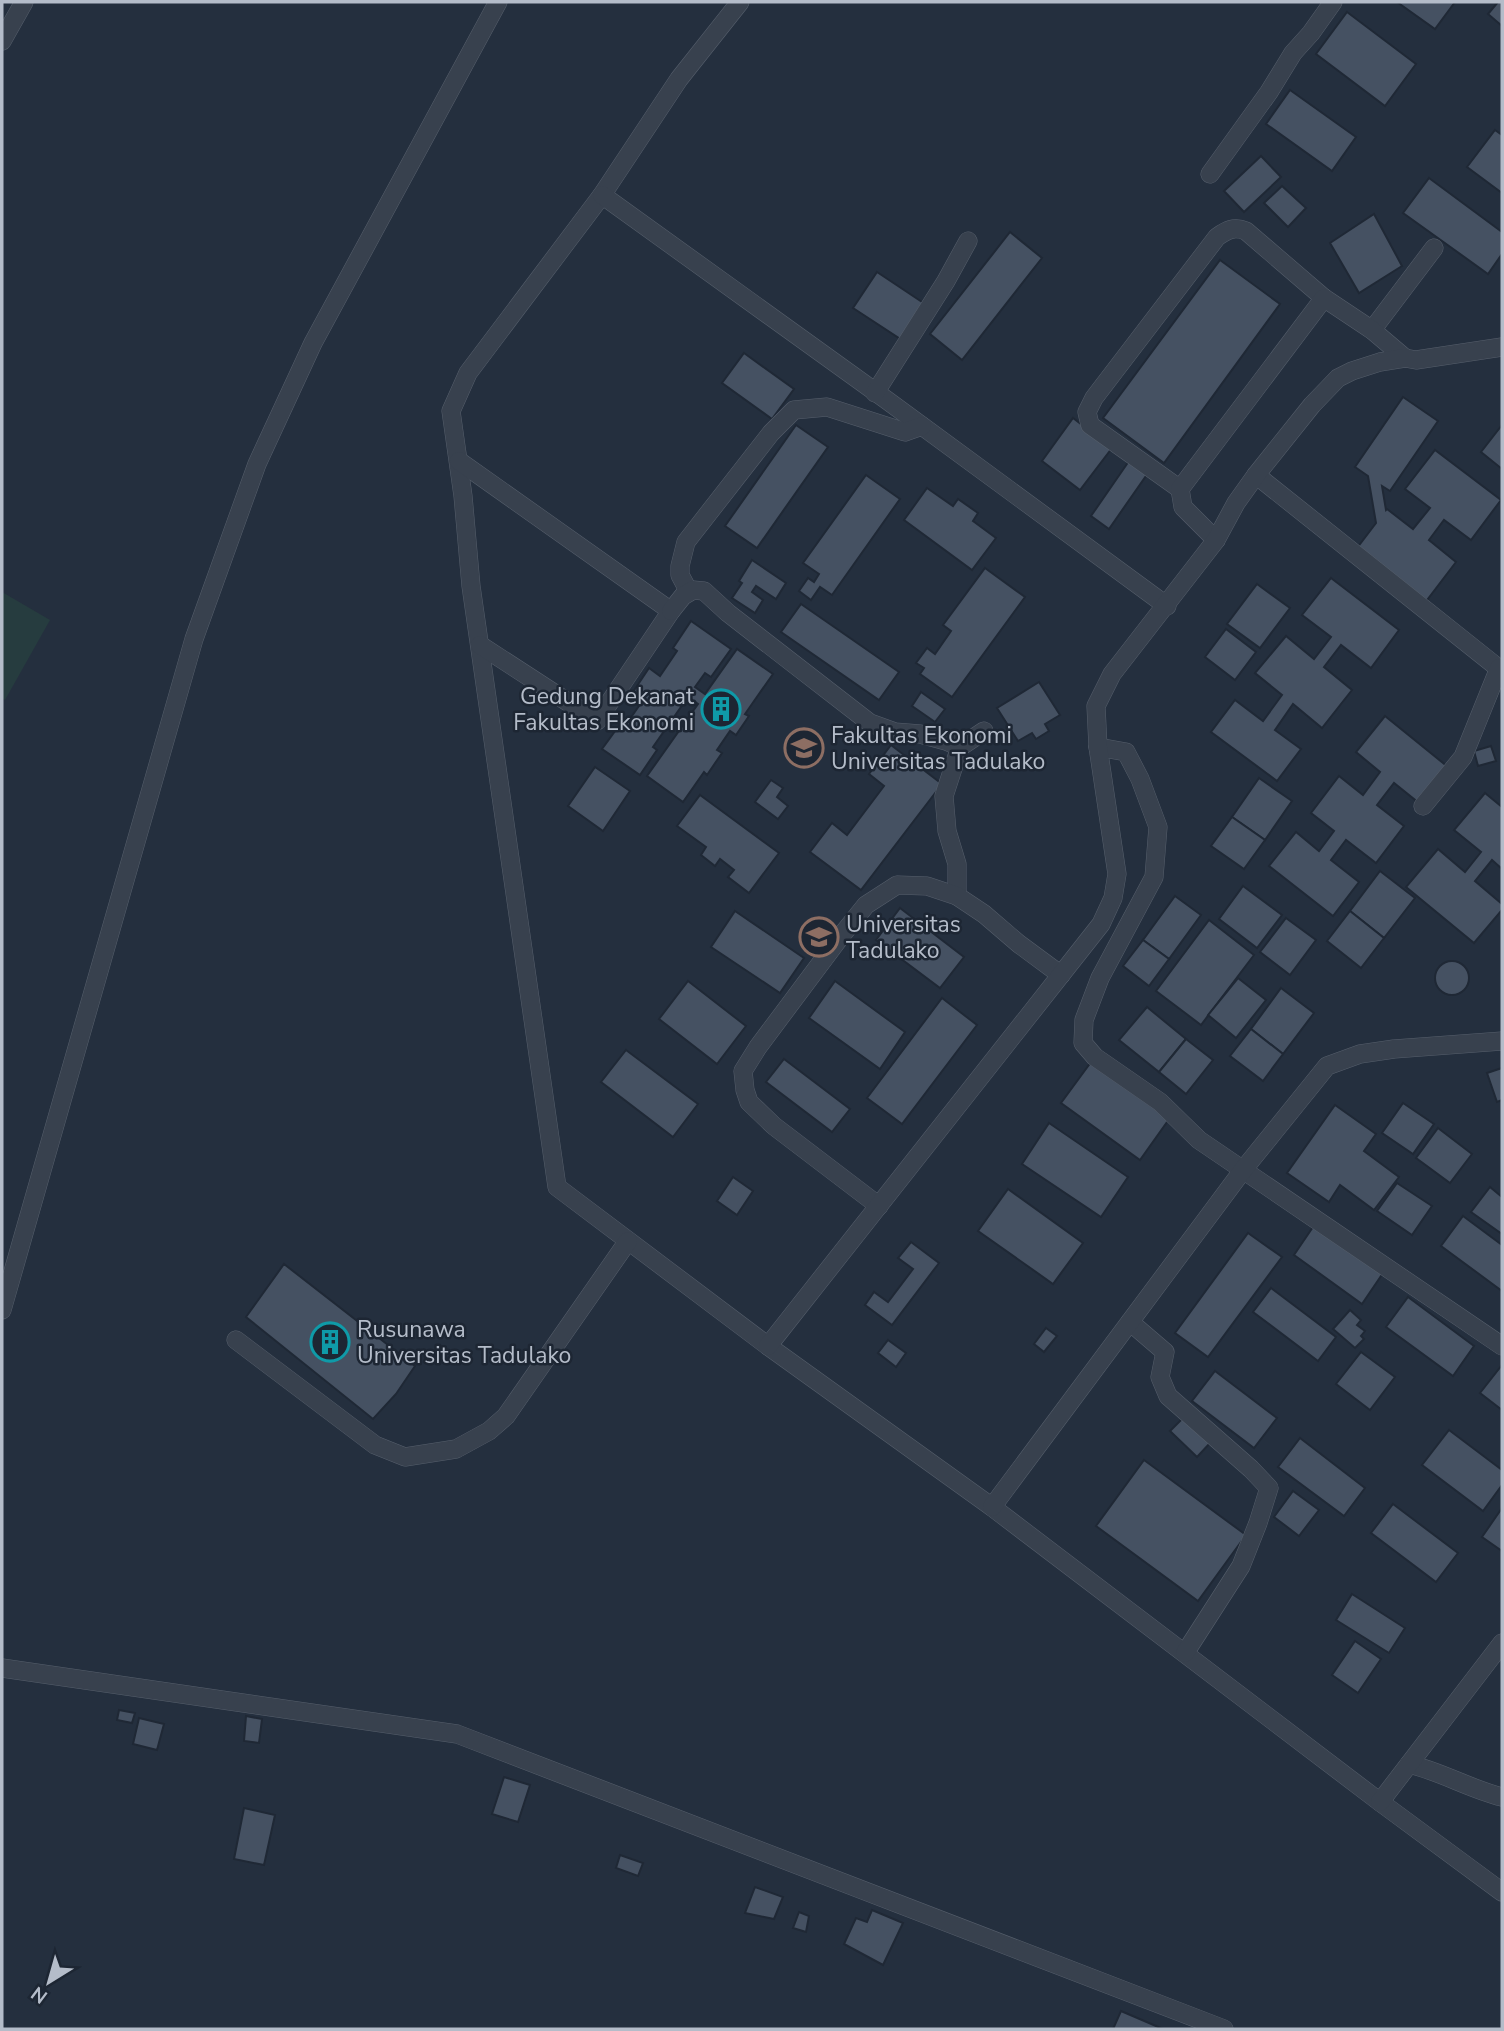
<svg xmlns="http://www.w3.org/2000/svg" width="1504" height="2031" viewBox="0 0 1504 2031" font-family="'Nunito Sans',sans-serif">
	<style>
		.garden { fill: #263c3f }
		.building { fill: #455162; stroke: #1f2835; stroke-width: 2 }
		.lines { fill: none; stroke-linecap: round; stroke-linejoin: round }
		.minor-casing { stroke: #565f6c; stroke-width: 19 }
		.minor { stroke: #38414e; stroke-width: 18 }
		.labels { text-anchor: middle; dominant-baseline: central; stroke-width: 5; stroke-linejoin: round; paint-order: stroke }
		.poi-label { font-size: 23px; fill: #b4bcc9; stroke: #1d2633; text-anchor: start }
	</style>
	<rect width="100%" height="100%" fill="#242f3e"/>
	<polygon class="garden" points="2,592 50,620 5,700 2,698"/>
	<g class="building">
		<polygon points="1397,2 1455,2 1435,29"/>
		<polygon points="1498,2 1502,2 1502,26 1488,14"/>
		<polygon points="1347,12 1416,64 1385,106 1316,54"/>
		<polygon points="1290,90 1356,137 1332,171 1266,124"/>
		<polygon points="1495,130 1502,135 1502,193 1467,167"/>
		<polygon points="1261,156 1281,177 1244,212 1224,191"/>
		<polygon points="1429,178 1502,232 1502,254 1488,274 1403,213"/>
		<polygon points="1282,186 1306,208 1288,227 1264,203"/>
		<polygon points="1374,214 1402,266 1359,293 1330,243"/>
		<polygon points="1010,232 1042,258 962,360 930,334"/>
		<polygon points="1220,260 1280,304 1164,463 1103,418"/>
		<polygon points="877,272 928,306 905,342 853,308"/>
		<polygon points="744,353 794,389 772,419 722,383"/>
		<polygon points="1403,397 1438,421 1390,491 1382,486 1386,510 1387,509 1413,529 1430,508 1405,489 1435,450 1501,500 1471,540 1444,520 1429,540 1456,562 1424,604 1354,552 1376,523 1368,476 1355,467"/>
		<polygon points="1073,418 1112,448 1080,490 1042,461"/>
		<polygon points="796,425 828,447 757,548 725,526"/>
		<polygon points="1502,425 1502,469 1481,452"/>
		<polygon points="1129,461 1148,473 1109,529 1091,516"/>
		<polygon points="866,475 900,499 832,595 820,587 811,600 799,591 808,578 814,582 819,574 803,563"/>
		<polygon points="927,488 953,506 958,499 978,513 973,521 996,538 972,570 904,520"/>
		<polygon points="752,560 786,583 776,599 756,586 752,592 763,600 755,613 732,598 742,583 739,581"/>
		<polygon points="985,568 1025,597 952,697 920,674 924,668 916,663 927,648 935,654 951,631 943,625"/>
		<polygon points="1331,578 1399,630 1371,668 1341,645 1324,667 1352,690 1322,728 1293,704 1275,730 1301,749 1277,781 1211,732 1235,700 1263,721 1282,695 1255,673 1286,636 1314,659 1331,637 1302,615"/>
		<polygon points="1257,584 1290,608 1260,648 1227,624"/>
		<polygon points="801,604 899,672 879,700 781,632"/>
		<polygon points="691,621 731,649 711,677 705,673 695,687 705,694 737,649 773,674 745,714 749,716 736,735 730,731 717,750 722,753 707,775 704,772 683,802 647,776 698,704 688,697 653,747 657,750 640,775 602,749 621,723 625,726 641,703 631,695 649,668 660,676 677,651 673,648"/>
		<polygon points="1226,629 1256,652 1235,680 1205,657"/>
		<polygon points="1039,682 1060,715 1045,724 1049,731 1036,739 1032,733 1018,741 997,708"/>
		<polygon points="921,692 945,709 935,722 912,706"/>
		<polygon points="1385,716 1448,767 1419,803 1394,783 1377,805 1404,826 1376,863 1346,840 1331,860 1359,882 1333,916 1269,866 1296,832 1319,851 1334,831 1311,813 1339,776 1363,795 1380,772 1356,752"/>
		<polygon points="891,745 942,784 861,890 810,852 832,823 847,835 884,786 869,774"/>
		<polygon points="1491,746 1496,761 1478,766 1474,751"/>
		<polygon points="595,767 630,791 603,831 568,806"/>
		<polygon points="1259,778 1292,801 1265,840 1232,817"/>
		<polygon points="771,780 783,788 777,797 788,806 778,819 755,802"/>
		<polygon points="1485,793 1502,807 1502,869 1492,860 1475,881 1502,904 1502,910 1474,943 1406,887 1438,849 1465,872 1481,852 1454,830"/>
		<polygon points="700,795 779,853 749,893 728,877 734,870 720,859 715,866 701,855 706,847 677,826"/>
		<polygon points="1232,817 1265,840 1244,869 1211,846"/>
		<polygon points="1380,871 1415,898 1384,938 1350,911"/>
		<polygon points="1243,886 1282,915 1257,948 1219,919"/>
		<polygon points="1175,896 1201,915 1169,959 1143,940"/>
		<polygon points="900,908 964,957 940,988 876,940"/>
		<polygon points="735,911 804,958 780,993 711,947"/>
		<polygon points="1350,911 1384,938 1361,968 1327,941"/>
		<polygon points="1286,918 1316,940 1290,975 1260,952"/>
		<polygon points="1209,920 1254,955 1201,1025 1156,991"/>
		<polygon points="1143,940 1169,959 1149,986 1123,966"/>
		<circle cx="1452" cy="978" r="17"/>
		<polygon points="1238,978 1266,1000 1236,1038 1208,1015"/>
		<polygon points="688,981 746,1026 717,1064 659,1019"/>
		<polygon points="835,981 905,1032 880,1069 809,1018"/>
		<polygon points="1281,988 1314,1013 1283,1054 1251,1029"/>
		<polygon points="942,998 977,1025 902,1124 867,1098"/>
		<polygon points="1147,1007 1186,1039 1159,1072 1119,1040"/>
		<polygon points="1251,1029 1283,1054 1263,1081 1230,1056"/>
		<polygon points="1186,1039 1213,1060 1186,1094 1159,1072"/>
		<polygon points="626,1050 698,1104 673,1137 601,1082"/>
		<polygon points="1094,1058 1172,1115 1140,1160 1061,1103"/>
		<polygon points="784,1059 850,1109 832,1132 766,1082"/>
		<polygon points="1502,1068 1502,1100 1497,1102 1487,1073"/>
		<polygon points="1403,1103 1434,1124 1413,1154 1382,1133"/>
		<polygon points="1335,1105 1376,1134 1364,1151 1399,1177 1374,1210 1340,1185 1329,1202 1287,1173"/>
		<polygon points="1049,1123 1128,1177 1101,1217 1022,1164"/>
		<polygon points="1438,1128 1472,1154 1450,1183 1416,1158"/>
		<polygon points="733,1177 753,1191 737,1215 717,1201"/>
		<polygon points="1397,1183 1432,1206 1412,1235 1377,1211"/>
		<polygon points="1490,1187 1502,1197 1502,1234 1471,1212"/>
		<polygon points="1008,1189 1083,1243 1053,1284 978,1231"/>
		<polygon points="1463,1216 1502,1245 1502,1291 1441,1246"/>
		<polygon points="1315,1224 1383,1273 1362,1304 1294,1255"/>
		<polygon points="1248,1233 1282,1257 1208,1357 1175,1333"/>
		<polygon points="911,1242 939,1263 892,1325 865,1305 874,1292 888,1302 913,1269 898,1258"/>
		<polygon points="284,1264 415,1366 396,1394 373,1419 246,1317"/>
		<polygon points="1271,1288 1336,1337 1318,1361 1253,1312"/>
		<polygon points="1408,1297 1474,1346 1453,1376 1386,1327"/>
		<polygon points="1350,1310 1361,1320 1357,1325 1365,1331 1361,1336 1364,1339 1355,1348 1333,1329"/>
		<polygon points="1046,1328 1057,1336 1044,1352 1034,1344"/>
		<polygon points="888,1340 906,1353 896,1367 878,1353"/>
		<polygon points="1361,1352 1395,1377 1370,1410 1336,1384"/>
		<polygon points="1502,1365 1502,1410 1480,1393"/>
		<polygon points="1215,1371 1277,1418 1254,1448 1192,1401"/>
		<polygon points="1184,1417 1211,1442 1197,1457 1170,1431"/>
		<polygon points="1449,1430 1502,1470 1502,1485 1483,1511 1422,1465"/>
		<polygon points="1300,1438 1365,1488 1344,1516 1278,1467"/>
		<polygon points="1144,1460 1246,1535 1198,1601 1096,1526"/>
		<polygon points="1293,1491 1319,1510 1299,1536 1274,1517"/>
		<polygon points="1393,1504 1458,1553 1436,1582 1371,1533"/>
		<polygon points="1502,1508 1502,1551 1482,1537"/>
		<polygon points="1352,1594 1405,1628 1389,1653 1336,1620"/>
		<polygon points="1355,1641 1381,1659 1358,1693 1332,1675"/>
		<polygon points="119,1710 135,1713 132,1723 117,1720"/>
		<polygon points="246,1716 262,1719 259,1743 244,1741"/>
		<polygon points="139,1718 164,1724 157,1750 133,1744"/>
		<polygon points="504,1777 530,1785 518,1822 492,1814"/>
		<polygon points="244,1808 275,1815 264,1865 234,1859"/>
		<polygon points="620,1855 643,1863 638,1876 616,1868"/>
		<polygon points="755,1887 783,1897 774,1919 745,1913"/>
		<polygon points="872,1910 903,1923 883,1965 844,1944 856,1918 867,1922"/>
		<polygon points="799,1912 809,1916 806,1932 793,1928"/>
		<polygon points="1121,2011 1163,2029 1113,2029"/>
	</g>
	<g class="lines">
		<g class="minor-casing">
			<g id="minor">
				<polyline points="740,2 679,79 602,195 468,373 451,411 463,496 471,586 557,1187 768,1346 992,1507 1380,1802 1502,1892"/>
				<polyline points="2,41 24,2"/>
				<polyline points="1210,174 1269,92 1293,53 1311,33 1333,2"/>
				<polyline points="602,195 888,401 1167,606"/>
				<polyline points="1372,330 1434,248"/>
				<polyline points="875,393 946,281 968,241"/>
				<polyline points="459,461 671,611 597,721 480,645"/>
				<polyline points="1256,475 1502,671"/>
				<path d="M1180 489 1090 425 1087 412 1094 398 1217 237C1227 230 1234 226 1246 231L1324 298"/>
				<polyline points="1216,540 1183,507 1180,489 1324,298 1372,330 1405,358"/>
				<polyline points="689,592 680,575 680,566 686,542 771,433 794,410 827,407 905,432 922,426"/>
				<polyline points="671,611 683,596 693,590 704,591 728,613 870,723 895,732 920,734 946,741 960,747"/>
				<polyline points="1098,747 1126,752 1140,779 1158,827 1154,877 1100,978 1084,1020 1083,1043 1095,1057 1160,1102 1199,1140 1502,1346"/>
				<polyline points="1423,806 1463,757 1499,668"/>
				<polyline points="957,896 957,864 947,831 944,796 960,747 984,731"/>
				<polyline points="879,1206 774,1126 749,1102 745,1090 743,1071 758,1047 841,936 866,905 897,885 927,886 957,896 984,914 1019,944 1061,975"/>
				<polyline points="2,1310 194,639 257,464 313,343 498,2"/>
				<polyline points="1130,1322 1165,1352 1160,1377 1168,1396 1251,1469 1269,1488 1258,1523 1241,1566 1185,1653"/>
				<polyline points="236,1340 375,1445 405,1457 456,1449 489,1431 506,1416 628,1241"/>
				<polyline points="768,1346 1101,924 1113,898 1117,874 1098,747 1096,706 1112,674 1216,540 1236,503 1256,475 1312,405 1338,378 1352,371 1380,362 1405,358 1416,360 1502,347"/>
				<polyline points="992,1507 1243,1170 1327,1066 1360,1054 1394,1049 1502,1041"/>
				<polyline points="2,1668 457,1734 1224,2029"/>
				<path d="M1409 1764C1442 1772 1470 1789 1502 1797"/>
				<polyline points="1380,1802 1502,1643"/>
			</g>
		</g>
		<use href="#minor" class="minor"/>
	</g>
	<defs>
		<g id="building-ring" transform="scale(2.0125)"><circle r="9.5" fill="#1d2633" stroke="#0f9aa8" stroke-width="1.5"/><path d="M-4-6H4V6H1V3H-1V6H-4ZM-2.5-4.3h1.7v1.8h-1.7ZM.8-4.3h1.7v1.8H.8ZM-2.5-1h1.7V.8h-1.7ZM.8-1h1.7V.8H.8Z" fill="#0f9aa8"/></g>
		<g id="university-ring" transform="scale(2.0125)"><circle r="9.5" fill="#1d2633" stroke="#8d6e63" stroke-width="1.5"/><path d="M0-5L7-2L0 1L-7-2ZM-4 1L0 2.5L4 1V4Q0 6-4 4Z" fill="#8d6e63"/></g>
	</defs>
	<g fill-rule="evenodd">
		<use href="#building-ring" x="721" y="709"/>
		<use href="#university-ring" x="804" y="748"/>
		<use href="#university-ring" x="819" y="937"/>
		<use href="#building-ring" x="330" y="1342"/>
	</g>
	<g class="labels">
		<g class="poi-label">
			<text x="694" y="696" text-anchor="end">Gedung Dekanat<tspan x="694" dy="26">Fakultas Ekonomi</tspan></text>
			<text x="831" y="735">Fakultas Ekonomi<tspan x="831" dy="26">Universitas Tadulako</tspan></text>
			<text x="846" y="924">Universitas<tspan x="846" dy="26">Tadulako</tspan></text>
			<text x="357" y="1329">Rusunawa<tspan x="357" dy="26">Universitas Tadulako</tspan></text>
		</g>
	</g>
	<rect width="1504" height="2031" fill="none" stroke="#b4bcc9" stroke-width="7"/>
	<g transform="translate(49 1982) rotate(217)" stroke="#1d2633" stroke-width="5" paint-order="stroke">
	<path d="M0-5L12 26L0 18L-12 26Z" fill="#b4bcc9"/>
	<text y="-10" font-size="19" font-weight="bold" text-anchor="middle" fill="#b4bcc9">N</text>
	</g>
</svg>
